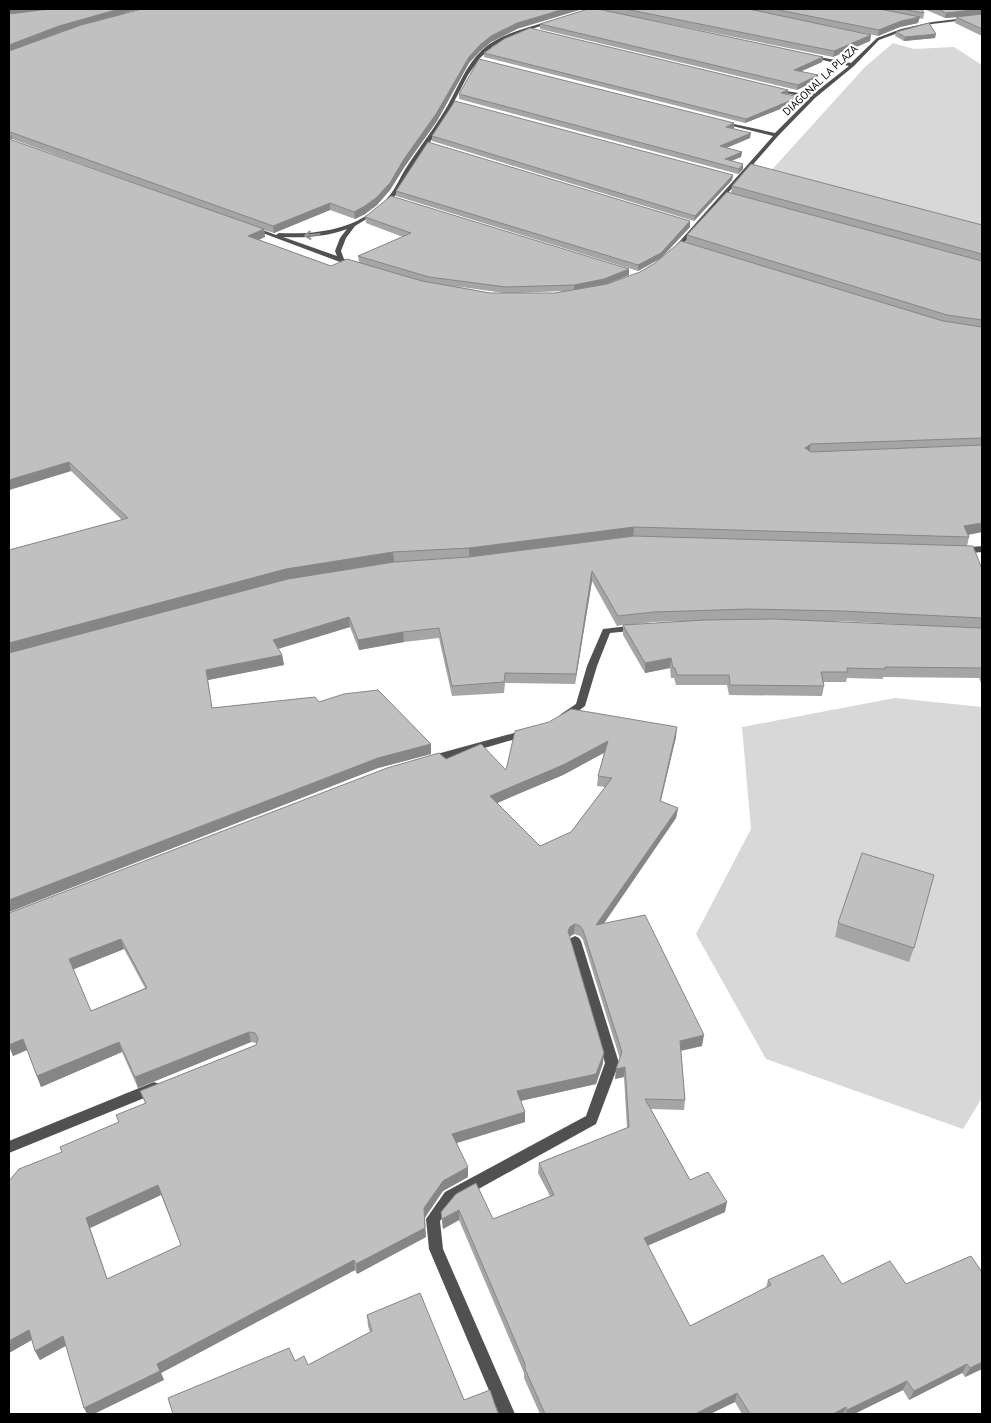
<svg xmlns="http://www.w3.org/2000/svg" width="991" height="1423" viewBox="0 0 991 1423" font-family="'PT Sans',sans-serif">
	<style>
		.green { fill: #d8d8d8 }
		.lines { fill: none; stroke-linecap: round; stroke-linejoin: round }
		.street { fill: #515151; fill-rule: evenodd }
		.wall { fill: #a5a5a5; fill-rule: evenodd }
		.shaded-wall { fill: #868686 }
		.building { fill: #c0c0c0; stroke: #868686; fill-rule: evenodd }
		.oneway { stroke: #979797 }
		.labels { text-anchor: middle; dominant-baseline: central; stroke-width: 4.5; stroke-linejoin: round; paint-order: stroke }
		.far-street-label { font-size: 11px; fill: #000; stroke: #fff }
	</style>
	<rect width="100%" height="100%" fill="#fff"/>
	<g class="green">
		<polygon points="893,43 914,49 954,47 982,65 982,230 768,174 865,67"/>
		<polygon points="895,698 982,707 982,1098 963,1129 766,1059 696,934 751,829 742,727"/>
	</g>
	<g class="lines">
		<g class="street">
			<polygon points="982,16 982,18 932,24 903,31 879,40 854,66 815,98 778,136 676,252 672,252 672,250 773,136 720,123 720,121 775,133 810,98 775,91 773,89 812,95 849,66 809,57 809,55 851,63 877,38 901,29 932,22"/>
			<path d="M552 20 555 21 509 37 493 46 480 58 468 75 445 119 395 196 381 210 355 226 346 238 341 251 344 259 358 264V266L340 262 249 228 252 226 276 235 279 233C320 235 362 229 390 195 397 186 401 175 408 165 421 145 436 126 448 105 458 87 466 65 482 50 501 33 528 28 552 20ZM347 229 340 238 335 251 337 256 283 237C304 238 326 237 347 229Z"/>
			<polygon points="982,546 982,552 962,554 958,551 962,548"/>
			<polygon points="637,625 640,626 642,628 640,630 610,633 597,666 585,706 569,718 561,718 560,716 561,714 576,704 587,666 603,629"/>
			<polygon points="525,730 529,731 530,733 529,735 430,764 425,760 426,757"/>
			<polygon points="575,936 579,938 581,941 619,1063 596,1124 455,1202 440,1221 443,1249 515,1414 499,1414 429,1249 426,1219 445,1192 586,1116 605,1063 569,941 571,938"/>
			<polygon points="154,1082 159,1084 161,1088 159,1092 9,1153 9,1141"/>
		</g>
	</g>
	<g class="wall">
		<path d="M9 9 517 29 491 42 480 51 469 63 437 121 405 166 390 190 377 205 365 214 355 219 330 210 274 233 264 230 265 237 259 240 331 266 359 262 358 256 403 237 366 223 365 217 629 275 605 285 640 272 655 263 660 259 638 271 396 196V191L690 221V227L661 258 686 243 687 235 731 193 732 186 982 225V532L968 535 969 537 967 546 982 569V683H981L979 678 883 677V679L847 678 846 682H824V686L822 696 729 695 727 685H676L674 678H671L670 668 645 673 623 635V625L617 626 592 581 575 684 505 683 504 693 452 696 439 638 404 642 359 650 350 627 278 649 282 655 284 665 208 680 212 708 319 702 431 744V754L378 768 9 912V550L122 520 71 471 9 490ZM68 30 38 41 61 32ZM12 139 228 217 10 140ZM454 286 504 293H490ZM563 291 555 293H518ZM684 621 629 625 653 622ZM816 621H841L935 626Z"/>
		<polygon points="588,9 922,9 924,13 923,19 919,18 918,23 900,27 878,36 854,31 871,35 870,41 833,57 635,17 823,57 822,62 801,71 817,80 797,90 540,29 540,24"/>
		<polygon points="924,9 982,9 982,36 955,23 956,17 945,18"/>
		<polygon points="896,32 935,38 904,41 895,36"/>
		<polygon points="484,53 788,90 787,94 798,102 745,123 484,57"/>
		<polygon points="459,94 734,128 733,128 750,138 726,148 742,152 741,157 731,161 743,169 738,174 459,99"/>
		<polygon points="432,136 733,175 732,180 694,221 432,141"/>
		<path d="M676 737 661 801 678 808 676 818 604 923 702 1046 681 1051 685 1100 684 1110 651 1109 690 1180 725 1212 647 1246 690 1326 766 1288 768 1280 842 1284H906L982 1369 965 1377 962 1373 909 1400 903 1390 854 1414H742L735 1402 710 1414H540L524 1378V1373L459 1220 443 1229 441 1212 456 1194 493 1219 550 1196 538 1173 539 1163 627 1128 624 1077 615 1079 620 1059 583 940 580 936 574 934 569 937 603 1063 596 1084 520 1101 525 1112V1122L457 1143 468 1177 443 1191 425 1218 426 1237 357 1274 355 1270 161 1373 164 1380 66 1346 40 1360 35 1351 32 1340 9 1353V1181L119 1122 145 1103 140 1091 256 1045V1043L251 1042 138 1088 122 1052 41 1087 27 1050 13 1056 9 1046V913L446 759 506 770ZM604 753 598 776 597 786 605 787 571 832 540 846 497 803 563 775ZM124 949 145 988 91 1011 73 969ZM161 1195 181 1245 107 1279 90 1228Z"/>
		<polygon points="838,923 914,948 909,962 835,937"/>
		<polygon points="367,1315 464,1400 498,1414 168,1398 295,1361 308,1365 370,1332 368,1326"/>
	</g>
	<g class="shaded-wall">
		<polygon points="9,9 55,9 9,15"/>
		<polygon points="119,9 143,9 132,11 61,32 9,52 9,45 59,26"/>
		<polygon points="564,9 583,9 517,29 491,42 480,51 469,63 437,121 405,166 390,190 377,205 365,214 355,219 354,212 404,159 469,57 480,45 491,36 517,23"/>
		<polygon points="982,9 982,15 945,18 946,13"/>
		<polygon points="920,17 918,23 900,27 878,36 879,30 901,21"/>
		<polygon points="936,34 935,38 904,41 905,37"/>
		<polygon points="871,35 870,41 833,57 834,51"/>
		<polygon points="823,57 822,62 793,75 794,70"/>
		<polygon points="818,75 817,80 797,90 798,85"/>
		<polygon points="788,90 787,94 781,93"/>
		<polygon points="799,97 798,102 745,123 746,119"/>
		<polygon points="734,123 734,128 726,131 726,127"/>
		<polygon points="10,132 12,139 9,140 9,133"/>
		<polygon points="751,133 750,138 719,151 720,146"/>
		<polygon points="742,152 741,157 724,164 725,159"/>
		<polygon points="743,164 743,169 738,174 739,169"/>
		<polygon points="733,175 732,180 694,221 695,216"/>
		<polygon points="330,203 330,210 274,233 273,226"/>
		<polygon points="690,221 690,227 661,258 638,271 638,265"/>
		<polygon points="264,229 265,237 249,243 248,236"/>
		<polygon points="629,269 629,275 604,285 574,291 574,285"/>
		<polygon points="811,444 809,453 805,448"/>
		<polygon points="69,462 71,471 9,490 9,480"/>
		<polygon points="982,523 982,532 962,536 964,526"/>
		<polygon points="634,527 633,536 469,557 469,548"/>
		<polygon points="393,552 394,562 9,654 9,643 286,569"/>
		<polygon points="592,571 592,581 575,684 576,674"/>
		<polygon points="349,617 350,627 274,650 273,640"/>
		<polygon points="403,632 404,642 359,650 358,640"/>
		<polygon points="282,655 284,665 208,680 206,670"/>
		<polygon points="671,658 670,668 645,673 645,663"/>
		<polygon points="677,727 676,737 658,811 660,801"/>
		<polygon points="608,741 607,751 563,775 490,806 490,796"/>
		<polygon points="431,744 431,754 378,768 9,912 9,900 378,758"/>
		<polygon points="678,808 676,818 596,935 596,925"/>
		<polygon points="575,924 574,934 569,937 568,931 570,927"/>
		<polygon points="121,939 124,949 72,970 69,959"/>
		<polygon points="249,1032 251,1042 138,1088 135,1077"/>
		<polygon points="704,1035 702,1046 678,1051 680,1041"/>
		<polygon points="23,1039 27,1050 13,1056 9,1045"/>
		<polygon points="119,1042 122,1052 41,1087 37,1076"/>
		<polygon points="604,1053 603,1063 596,1084 516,1102 517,1091"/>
		<polygon points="625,1067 624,1077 615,1079 616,1069"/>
		<polygon points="525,1112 525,1122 453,1144 452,1134"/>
		<polygon points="468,1167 468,1177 443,1191 424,1218 424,1208 443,1181"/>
		<polygon points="158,1185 161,1195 90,1228 111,1288 86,1218"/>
		<polygon points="727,1202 725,1212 642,1248 644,1238"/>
		<polygon points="459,1210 459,1220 443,1229 442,1219"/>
		<polygon points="425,1228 426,1237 357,1274 356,1264"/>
		<polygon points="354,1260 355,1270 161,1373 164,1380 94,1414 87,1414 84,1408 157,1364"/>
		<polygon points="29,1330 33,1339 9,1353 9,1341"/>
		<polygon points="63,1336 67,1345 40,1360 35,1351"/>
		<polygon points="982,1362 982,1369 965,1377 970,1368"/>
		<polygon points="967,1364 962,1373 909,1400 914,1391"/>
		<polygon points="907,1381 903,1390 854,1414 846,1414 847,1410"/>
		<polygon points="737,1393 735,1402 710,1414 695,1414"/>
		<polygon points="846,1407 843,1414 833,1414"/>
	</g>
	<g class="building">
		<polygon points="49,9 119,9 59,26 9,45 9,14"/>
		<polygon points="142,9 564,9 517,23 491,36 480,45 469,57 436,114 404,159 390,183 376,198 365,206 354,212 330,203 273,226 10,132 9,133 9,51 81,25"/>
		<polygon points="588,9 598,9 823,57 794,70 818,75 798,85 540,24"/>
		<polygon points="625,9 749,9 871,35 834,51"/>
		<polygon points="774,9 880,9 920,17 901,21 879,30"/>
		<polygon points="902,9 922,9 924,13"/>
		<polygon points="938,9 982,9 946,13"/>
		<polygon points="982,14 982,29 956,17"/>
		<polygon points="929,23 936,34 905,37 896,32"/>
		<polygon points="530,28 788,90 781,93 799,97 746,119 484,53 504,39"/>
		<polygon points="479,59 734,123 726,127 751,133 720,146 742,152 725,159 743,164 739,169 459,94"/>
		<polygon points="455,101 733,175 695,216 432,136"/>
		<polygon points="9,139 264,229 248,236 331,266 347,259 422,281 490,293 555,293 607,284 640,272 655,263 681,241 943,321 982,327 982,438 811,444 805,448 811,452 982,445 982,523 964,526 969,537 634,527 469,548 393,552 286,569 9,643 9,550 128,518 69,462 9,480"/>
		<polygon points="428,142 690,221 661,253 638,265 396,191"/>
		<polygon points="751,164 982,225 982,254 732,186"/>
		<polygon points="727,192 982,261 982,320 947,315 687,235"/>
		<polygon points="391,196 629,269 604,279 574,285 506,287 429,277 358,256 411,233 365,217"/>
		<polygon points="634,536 973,546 982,569 982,618 843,611 749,609 654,612 618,616 592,571 576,674 505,673 504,682 452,686 439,628 403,632 358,640 349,617 273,640 282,655 206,670 212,708 315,697 319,702 344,694 378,690 431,744 378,758 9,900 9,653 288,579 394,562 469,557"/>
		<polygon points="774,619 982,628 982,668 885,667 885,669 847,668 848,672 821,672 824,686 730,685 729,675 677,675 675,668 673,668 671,658 645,663 623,625 704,620"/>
		<path d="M571 709 677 727 660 801 678 808 596 925 645 915 704 1035 680 1041 685 1100 645 1099 690 1180 708 1172 727 1202 644 1238 690 1326 771 1285 768 1280 823 1255 842 1284 890 1261 906 1284 971 1256 982 1272V1362L970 1368 967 1364 914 1391 907 1381 847 1410 846 1407 833 1414H750L737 1393 695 1414H545L525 1369V1364L459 1210 442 1219 441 1212 456 1194 476 1183 493 1219 554 1195 539 1163 629 1127 625 1067 616 1069 622 1052 583 930 580 926 575 924 570 927 568 931 604 1053 596 1074 517 1091 525 1112 452 1134 468 1167 443 1181 424 1208 425 1228 356 1264 354 1260 157 1364 160 1371 84 1408 63 1336 35 1351 29 1330 9 1341V1181L19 1169 62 1152 60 1147 119 1122 116 1115 146 1103 140 1091 256 1045 258 1038 255 1033 249 1032 135 1077 119 1042 37 1076 23 1039 9 1045V913L387 768 439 753 446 759 481 744 506 770 515 731 549 722ZM608 741 598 776 612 778 571 832 540 846 490 796 563 765ZM121 939 147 988 91 1011 69 959ZM158 1185 181 1245 107 1279 86 1218Z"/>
		<polygon points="862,853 934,875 914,948 838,923"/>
		<polygon points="420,1293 464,1400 490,1390 498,1414 173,1414 168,1398 289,1348 295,1361 304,1356 308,1365 372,1331 367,1315"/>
	</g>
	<defs><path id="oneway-shaft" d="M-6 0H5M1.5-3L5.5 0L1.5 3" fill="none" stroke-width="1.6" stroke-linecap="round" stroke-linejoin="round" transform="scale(1.25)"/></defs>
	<use class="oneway" href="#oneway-shaft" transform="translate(312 235) rotate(175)"/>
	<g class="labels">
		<g class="far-street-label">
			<text transform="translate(820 80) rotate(-43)">DIAGONAL LA PLAZA</text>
		</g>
	</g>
	<rect width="991" height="1423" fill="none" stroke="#000000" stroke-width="20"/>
</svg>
